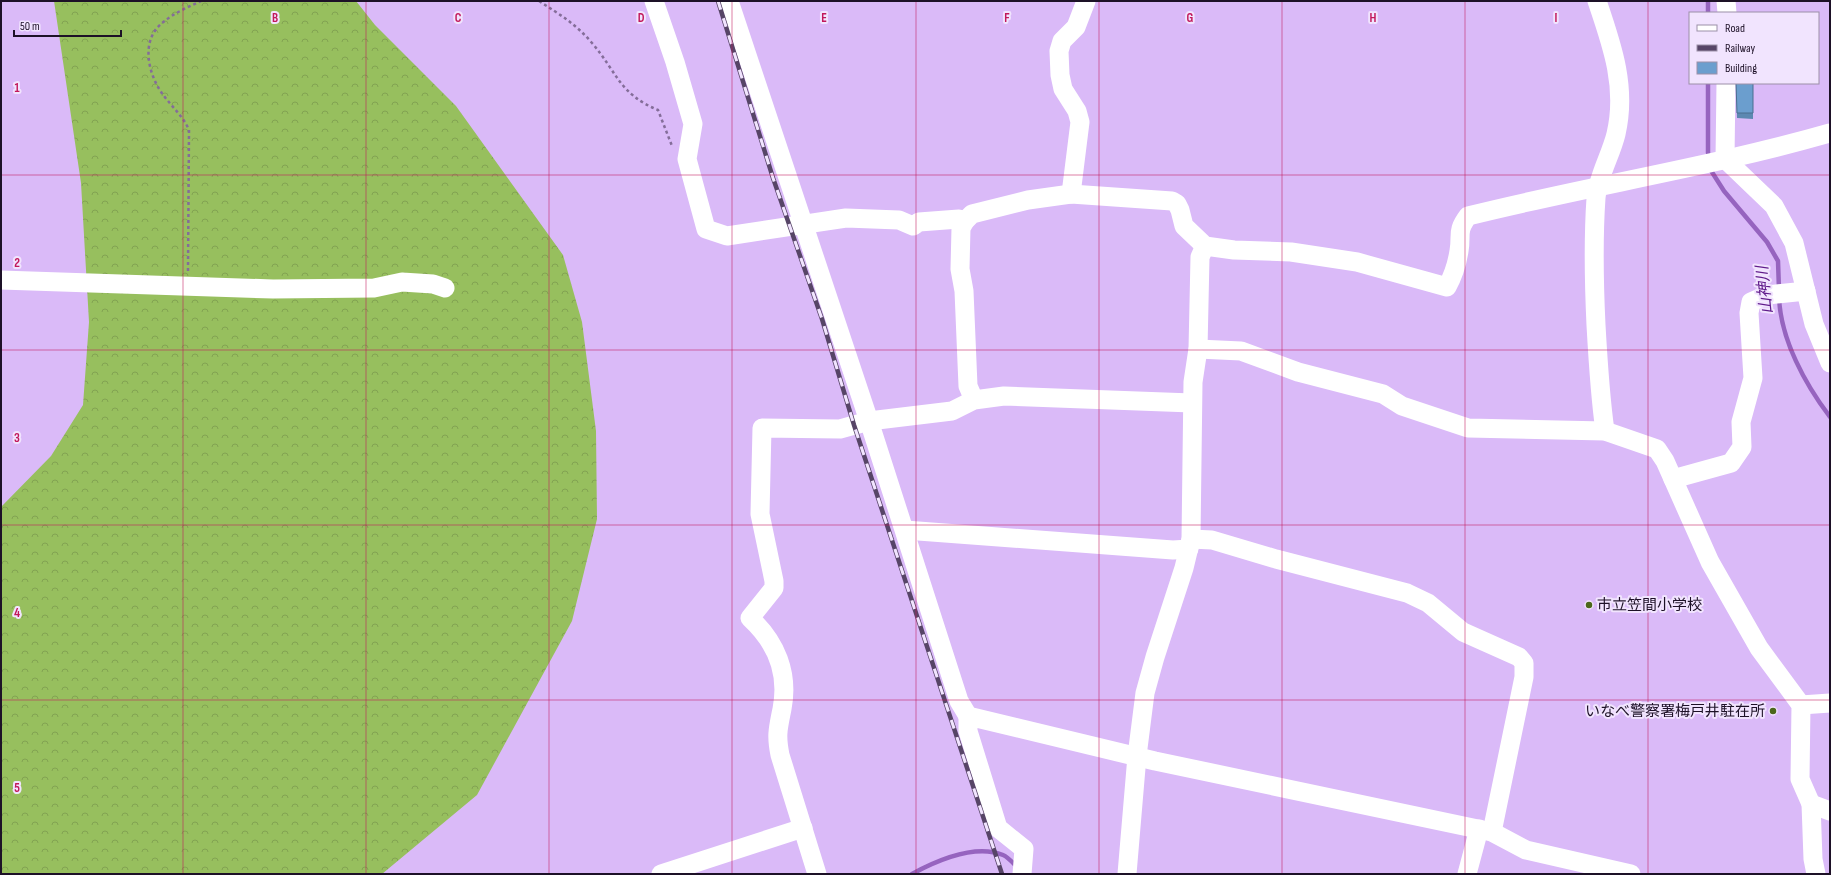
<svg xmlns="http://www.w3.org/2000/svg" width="1831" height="875" viewBox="0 0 1831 875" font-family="'Sofia Sans Condensed','Noto Sans JP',sans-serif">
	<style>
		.forest { fill: url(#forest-crowns) }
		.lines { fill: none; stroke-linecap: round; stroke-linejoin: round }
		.stream { stroke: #9664bf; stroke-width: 4.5 }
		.path { stroke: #846d99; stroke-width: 2.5; stroke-dasharray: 3 3; stroke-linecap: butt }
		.minor { stroke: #fff; stroke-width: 19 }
		.rail-casing { stroke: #574567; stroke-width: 4.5 }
		.rail { stroke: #f1e4fe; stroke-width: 3; stroke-dasharray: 9; stroke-linecap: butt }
		.wall { fill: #5c88b1 }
		.building { fill: #6b9ece; stroke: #4b6f90 }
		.grid { fill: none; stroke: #c2185b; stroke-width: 1; stroke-opacity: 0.55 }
		.poi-dot { fill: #4b671b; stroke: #f1e4fe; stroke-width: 1.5 }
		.labels { text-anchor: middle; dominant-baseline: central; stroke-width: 4; stroke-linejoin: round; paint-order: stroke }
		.poi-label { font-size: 15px; fill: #1d1127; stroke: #f1e4fe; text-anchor: start }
		.water-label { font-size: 16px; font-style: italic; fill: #601b8b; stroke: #f1e4fe }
		.grid-label { font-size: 13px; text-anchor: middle; font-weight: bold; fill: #c2185b; stroke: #f1e4fe; stroke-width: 4; stroke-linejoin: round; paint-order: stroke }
	</style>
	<defs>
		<pattern id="forest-crowns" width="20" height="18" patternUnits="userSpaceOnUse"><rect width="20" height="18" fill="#97bf5e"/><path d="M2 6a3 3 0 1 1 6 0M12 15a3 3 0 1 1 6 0" fill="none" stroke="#82a352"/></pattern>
	</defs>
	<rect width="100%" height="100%" fill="#dabaf8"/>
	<polygon class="forest" points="54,1 356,1 375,25 456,106 563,255 582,322 596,431 597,519 572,621 477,795 382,874 1,874 1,507 51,456 83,405 89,322 81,183"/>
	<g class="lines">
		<g class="stream">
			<polyline points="1708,13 1708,1"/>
			<polyline points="1708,153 1708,83"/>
			<polyline points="1710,169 1724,191 1767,242 1778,261 1779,290"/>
			<path d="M1779 298C1781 340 1805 384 1830 417"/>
			<path d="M912 874C936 861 975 844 1003 855 1008 857 1013 863 1017 867"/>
		</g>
		<g class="path">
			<path d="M539 1C559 14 576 24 592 43 617 72 619 94 658 110L672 146"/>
			<path d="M188 271 189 130C183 116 173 108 164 96 150 78 141 47 157 28 169 15 186 8 201 1"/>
		</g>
		<g class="minor">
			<polyline points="654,1 675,62 693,124 687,159 706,229 727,236 846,218 899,220 913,226 919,222 959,219 965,221"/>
			<polyline points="729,1 869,421 959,701 968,716 1155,761 1492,832 1526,850 1631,874"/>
			<path d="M1597 1C1612 45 1627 87 1616 134 1611 155 1598 176 1596 198 1593 241 1594 283 1596 325 1598 361 1600 396 1605 431"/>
			<polyline points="1726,1 1727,13"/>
			<polyline points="1726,83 1725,159 1774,206 1794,243 1814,324 1830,363"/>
			<polyline points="1071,194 1080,122 1077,111 1063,89 1060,75 1059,51 1062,41 1076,27 1086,1"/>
			<polyline points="1,280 273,289 374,288 402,282 433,284 445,288"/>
			<polyline points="1198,349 1241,351 1298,372 1383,394 1402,406 1468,428 1605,431 1657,449 1665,461 1710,562 1759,648 1801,705 1800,779 1811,804 1813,859 1816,874"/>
			<path d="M974 400 968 386 964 291 960 269 961 228 965 221 972 214 1028 200 1071 194 1172 201 1177 204 1180 210 1184 226 1205 246 1234 250 1291 252 1357 262 1447 287C1453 276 1457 264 1459 251 1462 234 1456 232 1468 216 1588 186 1711 167 1830 133"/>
			<polyline points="1673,479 1731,463 1742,447 1741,422 1753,378 1749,313 1751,302 1767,295 1806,291"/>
			<polyline points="905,530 1173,550 1189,549"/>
			<polyline points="1191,539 1212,540 1276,559 1407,593 1428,603 1463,632 1519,657 1524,663 1524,677 1492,832"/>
			<polyline points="1801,705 1830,703"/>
			<polyline points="968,716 968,731 998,828 1024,849 1022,874"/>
			<polyline points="1811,804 1830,811"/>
			<polyline points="661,874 803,828"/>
			<path d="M817 874 780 755C776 735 778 729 782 709 789 673 776 642 750 618L774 588V581L760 514 762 428 840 429 869 421 952 411 974 400 1004 396 1192 403"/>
			<polyline points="1127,874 1137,756 1145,693 1155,657 1184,568 1191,539 1193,382 1198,349 1200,257 1205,246"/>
			<polyline points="1467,874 1479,829"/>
		</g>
		<g class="rail-casing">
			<polyline id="rail" points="718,1 773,178 822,319 854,425 1002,874"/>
		</g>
		<use href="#rail" class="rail"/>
	</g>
	<polygon class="wall" points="1736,83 1753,83 1753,119 1737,118"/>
	<polygon class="building" points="1736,83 1753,83 1753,113 1737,113"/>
	<path class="grid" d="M183 1V874M366 1V874M549 1V874M732 1V874M916 1V874M1099 1V874M1282 1V874M1465 1V874M1648 1V874M1 175H1830M1 350H1830M1 525H1830M1 700H1830"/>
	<g class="poi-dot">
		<circle cx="1589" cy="605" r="4"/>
		<circle cx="1773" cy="711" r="4"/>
	</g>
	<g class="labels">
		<g class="poi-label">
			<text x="1597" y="605">市立笠間小学校</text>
			<text x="1765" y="711" text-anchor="end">いなべ警察署梅戸井駐在所</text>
		</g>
		<g class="water-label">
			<text transform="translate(1765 290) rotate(-96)">山神川</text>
		</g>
	</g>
	<g class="grid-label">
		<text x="275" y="22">B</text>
		<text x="458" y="22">C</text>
		<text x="641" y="22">D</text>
		<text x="824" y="22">E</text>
		<text x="1007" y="22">F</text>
		<text x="1190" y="22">G</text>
		<text x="1373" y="22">H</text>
		<text x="1556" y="22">I</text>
		<text x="17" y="92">1</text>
		<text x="17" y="267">2</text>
		<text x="17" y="442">3</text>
		<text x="17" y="617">4</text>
		<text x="17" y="792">5</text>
	</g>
	<rect width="1831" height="875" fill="none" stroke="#1d1127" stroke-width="4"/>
	<rect x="1689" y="12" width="130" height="72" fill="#f1e4fe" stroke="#9c90a8"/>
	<rect x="1697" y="25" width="20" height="6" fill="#ffffff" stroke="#9c90a8"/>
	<text x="1725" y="32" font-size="12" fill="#1d1127">Road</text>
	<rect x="1697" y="45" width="20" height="6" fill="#574567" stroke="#9c90a8"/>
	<text x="1725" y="52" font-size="12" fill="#1d1127">Railway</text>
	<rect x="1697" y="62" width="20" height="12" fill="#6b9ece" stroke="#9c90a8"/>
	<text x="1725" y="72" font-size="12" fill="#1d1127">Building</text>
	<path d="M14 30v6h107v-6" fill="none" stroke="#1d1127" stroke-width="2"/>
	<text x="20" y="30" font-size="12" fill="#1d1127" stroke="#f1e4fe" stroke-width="3" paint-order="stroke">50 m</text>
</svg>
